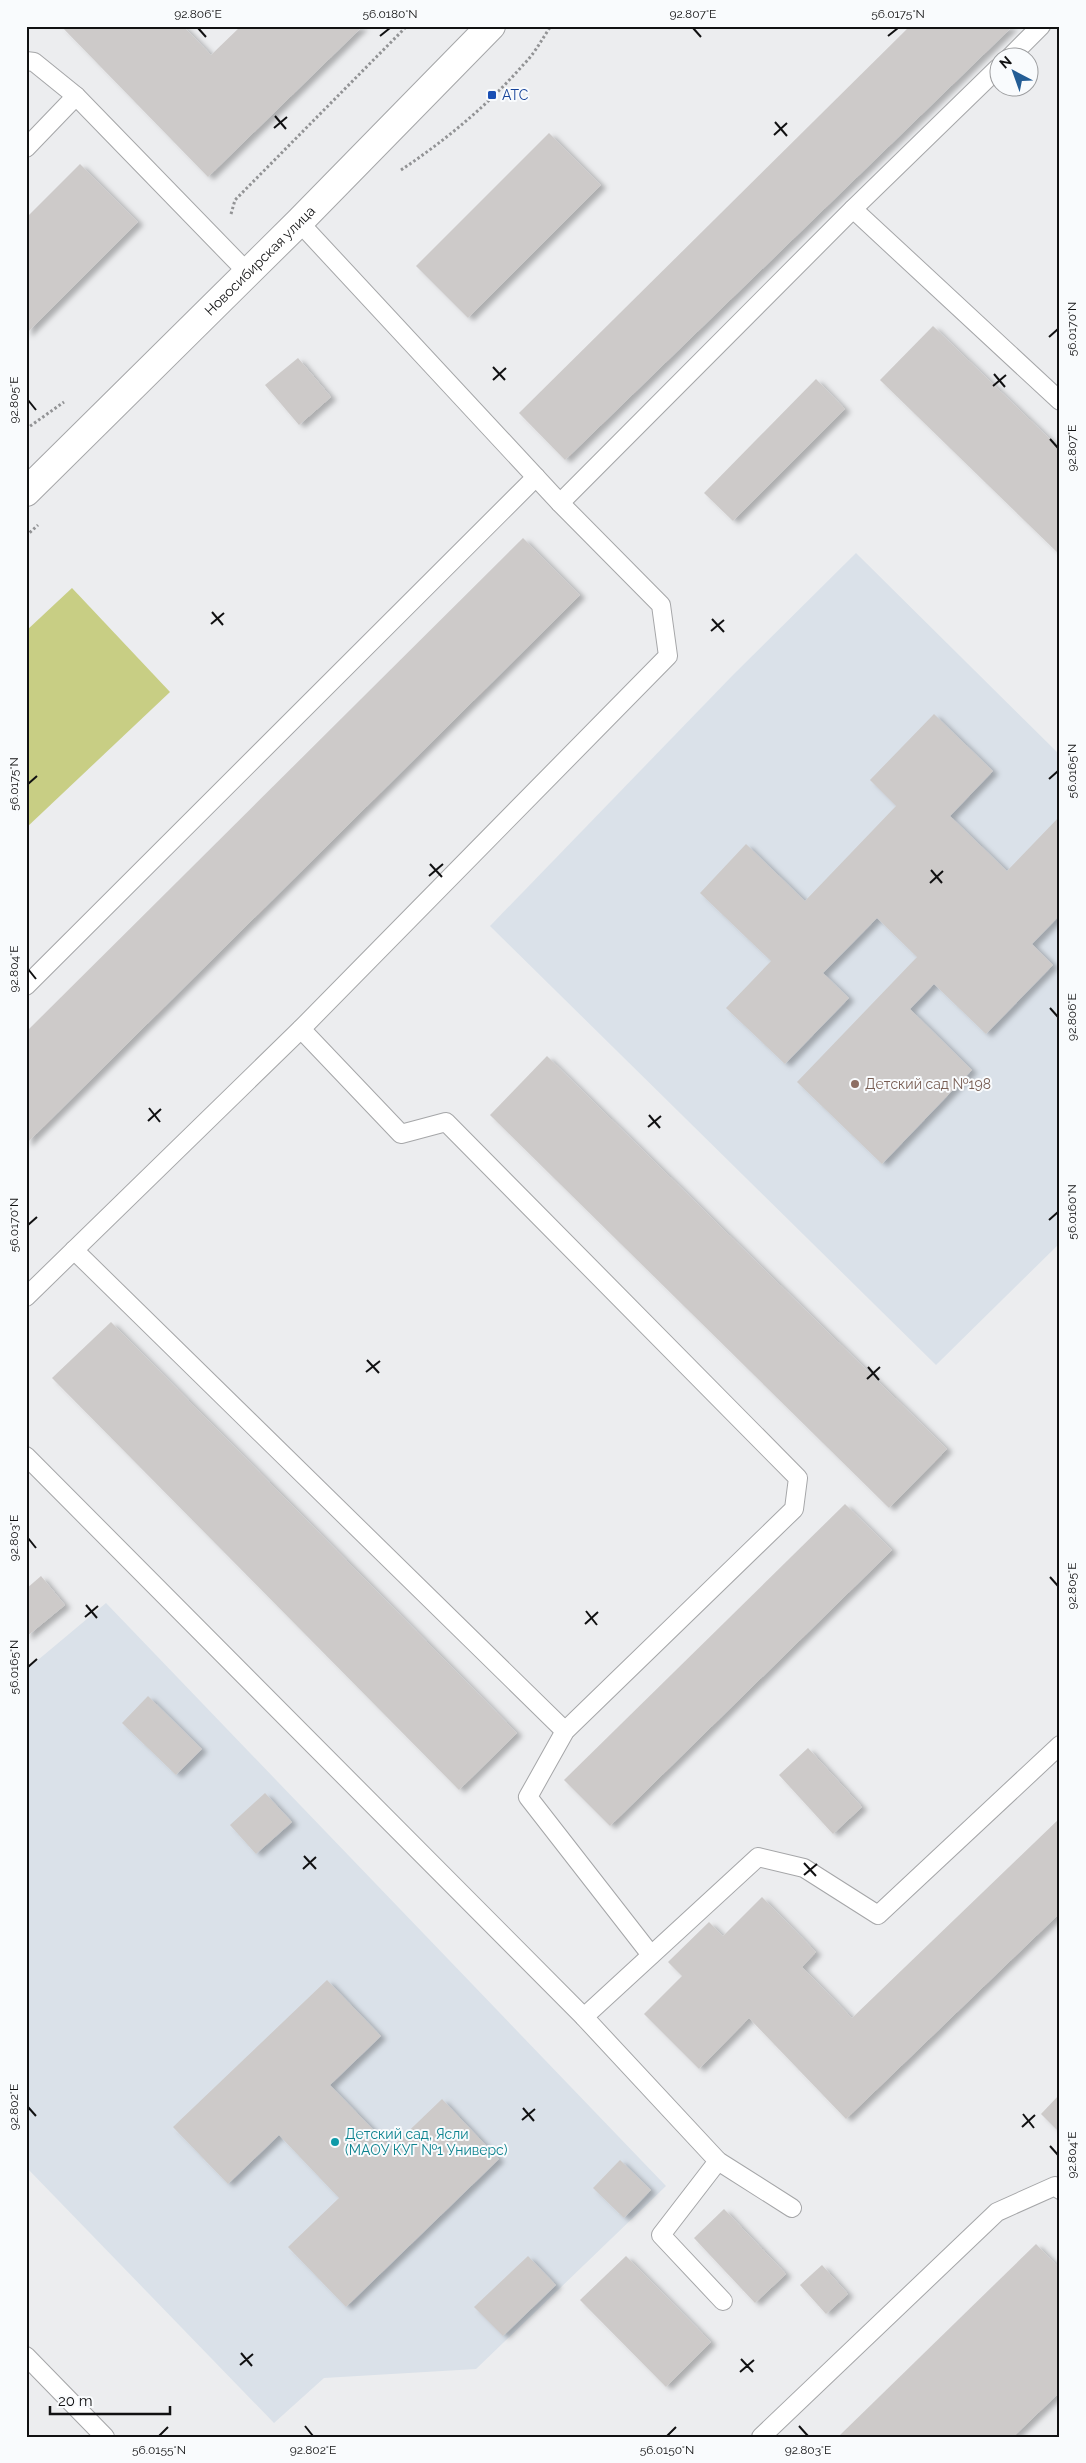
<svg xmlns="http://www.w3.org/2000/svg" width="1086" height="2463" viewBox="0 0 1086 2463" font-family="Raleway,sans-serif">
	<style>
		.built { fill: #dae1e9 }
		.green { fill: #c8ce84 }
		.building { fill: #cdcac9; filter: url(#shadow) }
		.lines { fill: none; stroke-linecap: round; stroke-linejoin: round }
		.lane-casing { stroke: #a5a6a8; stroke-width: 20 }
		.street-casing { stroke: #a5a6a8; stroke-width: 30 }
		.path { stroke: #929395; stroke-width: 3; stroke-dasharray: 2.5 2.5; stroke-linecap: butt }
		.lane { stroke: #fff; stroke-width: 18 }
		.street { stroke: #fff; stroke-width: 28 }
		.ticks { fill: none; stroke: #111112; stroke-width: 2 }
		.transit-dot { fill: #1a4fb4; stroke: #f9fbfd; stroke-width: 2 }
		.education-dot { fill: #8d6e63; stroke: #f9fbfd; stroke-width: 2 }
		.culture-dot { fill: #0f9aa8; stroke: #f9fbfd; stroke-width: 2 }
		.labels { text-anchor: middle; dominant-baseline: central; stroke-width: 4; stroke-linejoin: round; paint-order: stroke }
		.transit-label { font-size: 14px; fill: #164399; stroke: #f9fbfd; text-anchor: start }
		.street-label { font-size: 14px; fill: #111112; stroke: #f9fbfd }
		.education-label { font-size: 14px; fill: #785e54; stroke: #f9fbfd; text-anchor: start }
		.culture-label { font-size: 14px; fill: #0d838f; stroke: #f9fbfd; text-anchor: start }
		.neatline { fill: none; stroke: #111112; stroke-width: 2 }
		.ticks-label { font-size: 12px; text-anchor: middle; fill: #111112 }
	</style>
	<defs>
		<filter id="shadow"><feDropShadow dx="5.5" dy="3" stdDeviation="2.5" flood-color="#0004"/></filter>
	</defs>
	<rect width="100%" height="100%" fill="#ecedef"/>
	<g class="built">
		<polygon points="856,553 1060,755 1060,1243 936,1365 490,926 733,675"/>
		<polygon points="106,1603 666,2186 476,2369 324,2378 274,2423 26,2167 26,1670"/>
	</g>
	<polygon class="green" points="72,588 170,692 26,828 26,631"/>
	<g class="building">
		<polygon points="61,26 183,26 211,55 241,26 363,26 208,177"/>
		<polygon points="910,26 1013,26 565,460 519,413"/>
		<polygon points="549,133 601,185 468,318 416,266"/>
		<polygon points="80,164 138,222 26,334 26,218"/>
		<polygon points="933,326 1060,449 1060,555 880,380"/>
		<polygon points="298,358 331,397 299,425 265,385"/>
		<polygon points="816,379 845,409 733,521 704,493"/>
		<polygon points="523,538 580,595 26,1144 26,1032"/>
		<polygon points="934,714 993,771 950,816 1007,871 1060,816 1060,915 1032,944 1053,965 986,1034 934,984 910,1009 972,1070 882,1164 797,1082 917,957 877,918 823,973 849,998 785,1064 726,1008 771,961 700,893 746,844 805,901 896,806 870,780"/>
		<polygon points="547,1056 947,1449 889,1508 490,1115"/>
		<polygon points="111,1322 517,1733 459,1790 52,1378"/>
		<polygon points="845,1504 892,1550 610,1826 564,1780"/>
		<polygon points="41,1576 65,1605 26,1637 26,1589"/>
		<polygon points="148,1696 202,1749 176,1775 122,1723"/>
		<polygon points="808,1748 862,1807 833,1834 779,1775"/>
		<polygon points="265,1793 292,1822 256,1854 230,1825"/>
		<polygon points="1060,1818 1060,1913 846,2119 749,2018 699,2069 644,2014 682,1976 668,1962 709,1922 723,1936 762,1897 816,1952 802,1967 852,2018"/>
		<polygon points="327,1980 381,2036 330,2085 391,2148 442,2099 499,2159 346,2307 288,2247 339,2198 279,2135 228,2184 173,2127"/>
		<polygon points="1060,2094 1060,2133 1041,2114"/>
		<polygon points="620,2160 651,2190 624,2218 593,2188"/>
		<polygon points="724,2209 786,2274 755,2303 694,2238"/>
		<polygon points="1036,2244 1060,2269 1060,2392 1013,2437 838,2437"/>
		<polygon points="528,2256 556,2285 503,2336 474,2307"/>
		<polygon points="626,2256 711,2342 666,2387 580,2300"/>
		<polygon points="822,2265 848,2294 826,2314 800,2285"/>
	</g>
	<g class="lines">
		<g class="lane-casing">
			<g id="lane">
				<polyline points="1009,58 1041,26"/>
				<polyline points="26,61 34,62 76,96 247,272 254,265"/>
				<polyline points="26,148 76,96"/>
				<polyline points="853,209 1060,401"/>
				<polyline points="560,503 853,209 998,68"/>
				<polyline points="26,986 536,477"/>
				<polyline points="301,1029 401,1134 446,1122 798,1478 794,1509 565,1731 528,1797 651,1955"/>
				<polyline points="74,1250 565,1731"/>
				<polyline points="26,1297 301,1029 668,656 661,605 560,503 299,222 292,228"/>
				<polyline points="26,1456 584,2017 718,2161 792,2208"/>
				<polyline points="584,2017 758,1857 804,1868 878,1915 1060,1745"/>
				<polyline points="718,2161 661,2235 723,2301"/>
				<polyline points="26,2356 105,2437"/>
				<polyline points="761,2437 997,2212 1055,2186 1060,2190"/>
			</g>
		</g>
		<g class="street-casing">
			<g id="street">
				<path id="s1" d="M26 492 299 222 491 26"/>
			</g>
		</g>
		<g class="path">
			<path d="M401 170C446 140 488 105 524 64 535 53 542 39 551 26"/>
			<polyline points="231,214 235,200 407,26"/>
			<polyline points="26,429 64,402"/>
			<polyline points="26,536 38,525"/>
		</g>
		<use href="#lane" class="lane"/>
		<use href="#street" class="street"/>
	</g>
	<path class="ticks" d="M198 28 206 37M693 28 701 37M380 36 390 28M888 36 898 28M275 116 286 129M775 122 787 136M274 128 287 117M774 135 787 123M1049 337 1058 329M493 367 505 380M994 374 1005 387M493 380 506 368M993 386 1006 375M28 400 36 410M1050 439 1058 448M212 612 223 625M712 619 724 632M211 624 224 613M711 631 724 620M1049 779 1058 771M28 784 37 776M430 864 442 877M931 870 942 883M429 876 443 864M930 883 943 871M28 969 36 979M1050 1008 1058 1017M149 1108 160 1122M649 1115 660 1128M148 1121 161 1109M648 1127 661 1116M1049 1220 1058 1212M28 1225 37 1217M367 1360 379 1373M868 1367 879 1380M366 1372 380 1361M867 1379 880 1367M28 1538 36 1548M1050 1577 1058 1586M86 1605 97 1618M586 1611 597 1625M85 1617 98 1606M585 1624 598 1612M28 1667 37 1659M304 1856 316 1869M804 1863 816 1876M303 1869 316 1857M804 1875 817 1864M28 2107 36 2116M523 2108 534 2121M1023 2114 1034 2128M522 2120 535 2109M1022 2127 1035 2115M1050 2146 1058 2155M241 2353 252 2366M741 2359 753 2372M240 2365 253 2354M740 2372 754 2360M305 2426 313 2436M799 2426 808 2436M159 2436 168 2427M667 2436 676 2427"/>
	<rect class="transit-dot" x="487" y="90" width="10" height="10" rx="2.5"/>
	<circle class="education-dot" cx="855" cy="1084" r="5"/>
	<circle class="culture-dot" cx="335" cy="2142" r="5"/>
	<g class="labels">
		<g class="transit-label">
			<text x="502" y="95">АТС</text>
		</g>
		<g class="street-label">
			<text stroke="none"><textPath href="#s1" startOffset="329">Новосибирская улица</textPath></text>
		</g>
		<g class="education-label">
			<text x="865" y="1084">Детский сад №198</text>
		</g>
		<g class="culture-label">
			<text x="345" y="2134">Детский сад, Ясли<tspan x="345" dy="16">(МАОУ КУГ №1 Универс)</tspan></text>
		</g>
	</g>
	<rect width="1086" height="2463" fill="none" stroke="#f9fbfd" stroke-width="55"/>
	<g transform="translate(1014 72) rotate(319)"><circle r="24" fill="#f9fbfd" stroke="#9c9d9f"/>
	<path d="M0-4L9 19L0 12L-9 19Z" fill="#245d95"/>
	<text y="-8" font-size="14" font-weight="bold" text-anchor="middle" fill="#111112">N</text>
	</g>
	<path d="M50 2406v8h120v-8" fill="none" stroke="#111112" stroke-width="2.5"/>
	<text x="58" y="2406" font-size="15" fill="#111112" stroke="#f9fbfd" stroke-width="4" paint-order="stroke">20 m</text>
	<rect x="28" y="28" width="1030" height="2408" class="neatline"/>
	<g class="ticks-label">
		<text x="198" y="18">92.806°E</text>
		<text x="390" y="18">56.0180°N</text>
		<text x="693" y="18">92.807°E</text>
		<text x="898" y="18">56.0175°N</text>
		<text transform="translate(1072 329) rotate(-90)" y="4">56.0170°N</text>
		<text transform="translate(14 400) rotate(-90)" y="4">92.805°E</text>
		<text transform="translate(1072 448) rotate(-90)" y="4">92.807°E</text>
		<text transform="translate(1072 771) rotate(-90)" y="4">56.0165°N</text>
		<text transform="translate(14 784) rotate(-90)" y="4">56.0175°N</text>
		<text transform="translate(14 969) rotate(-90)" y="4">92.804°E</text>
		<text transform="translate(1072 1017) rotate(-90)" y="4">92.806°E</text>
		<text transform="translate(1072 1212) rotate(-90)" y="4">56.0160°N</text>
		<text transform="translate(14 1225) rotate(-90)" y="4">56.0170°N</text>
		<text transform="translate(14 1538) rotate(-90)" y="4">92.803°E</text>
		<text transform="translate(1072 1586) rotate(-90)" y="4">92.805°E</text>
		<text transform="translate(14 1667) rotate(-90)" y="4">56.0165°N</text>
		<text transform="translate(14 2107) rotate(-90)" y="4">92.802°E</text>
		<text transform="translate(1072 2155) rotate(-90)" y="4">92.804°E</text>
		<text x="159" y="2454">56.0155°N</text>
		<text x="313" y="2454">92.802°E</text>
		<text x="667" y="2454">56.0150°N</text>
		<text x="808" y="2454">92.803°E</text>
	</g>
</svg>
